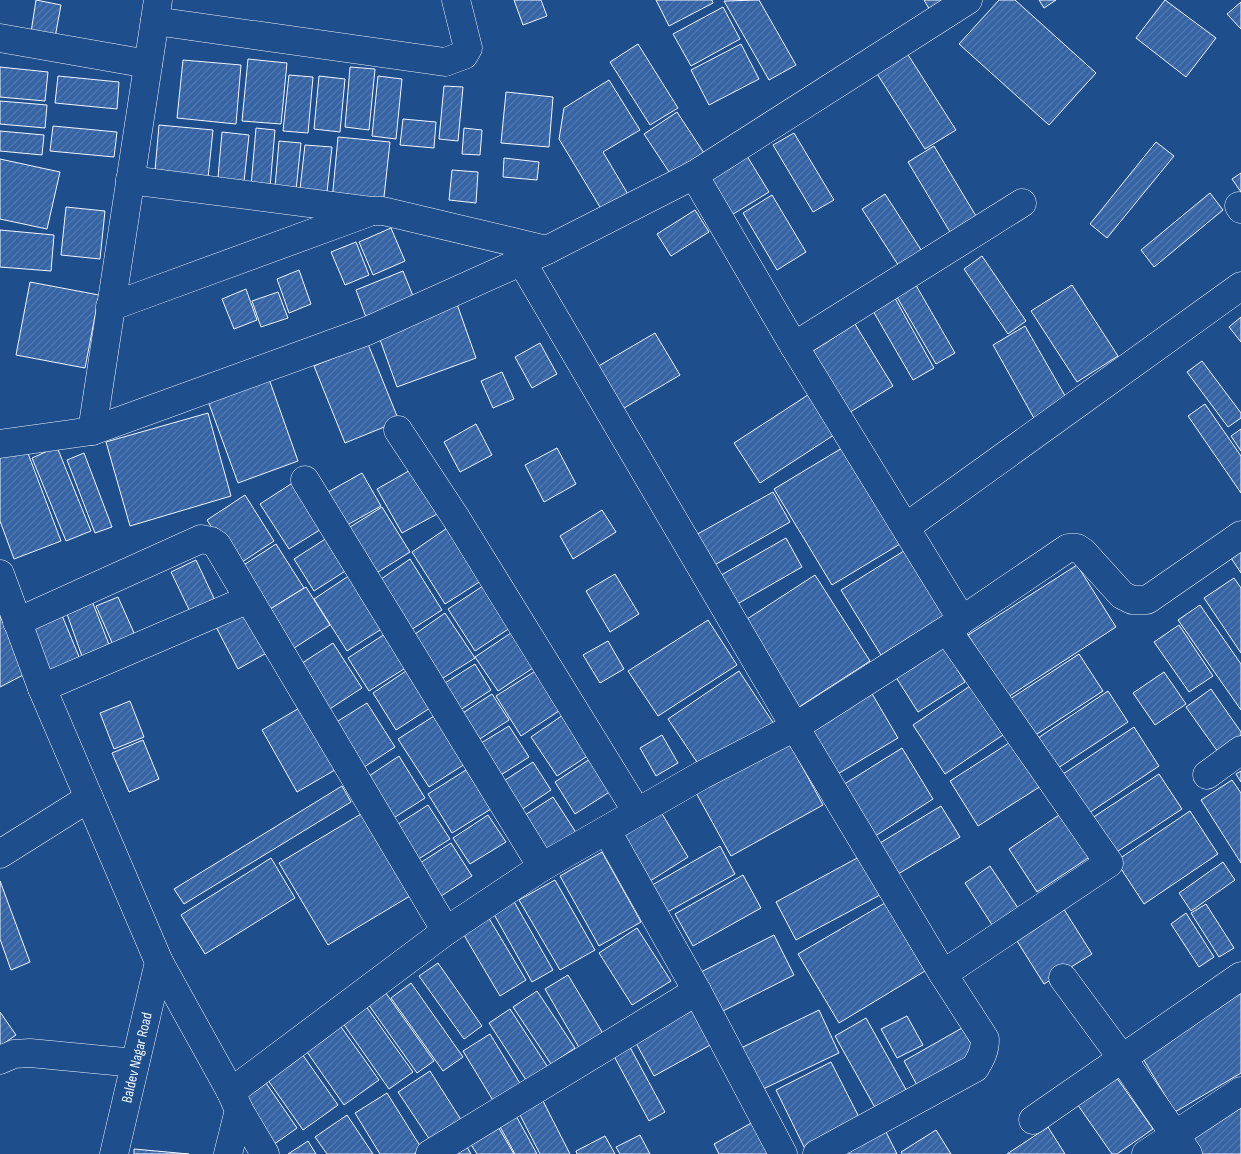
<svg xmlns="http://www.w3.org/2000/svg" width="1241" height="1154" viewBox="0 0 1241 1154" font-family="'Sofia Sans Condensed',sans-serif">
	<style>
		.building { fill: url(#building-hatch); stroke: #f2f6ff }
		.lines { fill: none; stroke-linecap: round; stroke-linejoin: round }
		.street-casing { stroke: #f2f6ff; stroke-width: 29 }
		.secondary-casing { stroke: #f2f6ff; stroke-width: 29 }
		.street { stroke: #1f4e8c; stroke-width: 28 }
		.secondary { stroke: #1f4e8c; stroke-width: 28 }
		.labels { text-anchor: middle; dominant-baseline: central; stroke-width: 4; stroke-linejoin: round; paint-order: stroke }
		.street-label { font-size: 15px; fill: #f2f6ff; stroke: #1f4e8c }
	</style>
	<defs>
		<pattern id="building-hatch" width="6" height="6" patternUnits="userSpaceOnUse" patternTransform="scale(1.25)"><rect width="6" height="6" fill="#3563a3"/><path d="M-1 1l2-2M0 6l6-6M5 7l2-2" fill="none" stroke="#537ab1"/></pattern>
	</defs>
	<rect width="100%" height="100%" fill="#1f4e8c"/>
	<g class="building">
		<polygon points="36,0 61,5 54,43 30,39"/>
		<polygon points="514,0 541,0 547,16 523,25"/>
		<polygon points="656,0 712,0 713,3 669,26"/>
		<polygon points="759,0 796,65 769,80 724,1"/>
		<polygon points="924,0 953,0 931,12"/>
		<polygon points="999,0 1015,0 1096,73 1049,125 959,44"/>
		<polygon points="1039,0 1056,0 1044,8"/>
		<polygon points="1165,0 1216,38 1186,77 1136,38"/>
		<polygon points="1241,2 1241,29 1227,14"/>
		<polygon points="723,7 740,39 691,66 673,34"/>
		<polygon points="638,44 678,108 650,125 610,62"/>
		<polygon points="741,44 759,79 709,105 691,70"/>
		<polygon points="905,50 956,130 925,149 874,69"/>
		<polygon points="248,59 287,63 281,124 242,121"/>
		<polygon points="183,60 241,65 236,124 177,118"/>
		<polygon points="0,67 48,72 45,101 0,97"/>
		<polygon points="350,67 375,69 369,130 345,127"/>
		<polygon points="289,75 313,77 308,133 283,131"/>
		<polygon points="58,76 119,82 117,109 55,103"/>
		<polygon points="319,76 345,79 340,132 314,129"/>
		<polygon points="378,76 402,79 396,139 372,136"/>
		<polygon points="609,80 640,130 603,152 632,201 606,217 559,139 564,108"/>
		<polygon points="444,86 463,87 458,141 439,139"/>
		<polygon points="506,92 553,97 549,147 501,143"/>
		<polygon points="0,101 47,105 45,128 0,124"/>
		<polygon points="677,112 704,153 671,175 644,134"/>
		<polygon points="403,119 436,122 434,148 400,145"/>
		<polygon points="159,125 213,130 207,188 154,182"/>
		<polygon points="53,126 117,132 114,157 50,151"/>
		<polygon points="256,128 275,130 270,187 251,186"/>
		<polygon points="464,128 482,130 480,155 462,154"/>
		<polygon points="0,131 44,135 42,155 0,151"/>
		<polygon points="222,132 249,135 243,191 217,189"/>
		<polygon points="794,133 834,200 813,212 773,145"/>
		<polygon points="338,137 390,142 383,206 332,201"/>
		<polygon points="279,141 301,143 296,190 275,187"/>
		<polygon points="1156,142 1174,156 1107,238 1090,224"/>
		<polygon points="305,145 332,147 327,192 300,189"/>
		<polygon points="934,146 982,226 956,242 908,162"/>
		<polygon points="747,156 769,192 730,216 708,179"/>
		<polygon points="504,158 539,162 537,180 503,177"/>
		<polygon points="0,159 60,172 47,229 0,219"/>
		<polygon points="452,170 478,172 476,203 449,200"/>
		<polygon points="1241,173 1241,192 1232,179"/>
		<polygon points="1210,193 1223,210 1154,267 1141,250"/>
		<polygon points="885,194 927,259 904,274 862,209"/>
		<polygon points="772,195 806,252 777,270 743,213"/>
		<polygon points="66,207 105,211 100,259 61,255"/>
		<polygon points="695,210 709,232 671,256 657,234"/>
		<polygon points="391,228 405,261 373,275 359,242"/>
		<polygon points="0,230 54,235 51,271 0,267"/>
		<polygon points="356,242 369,275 345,285 331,252"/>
		<polygon points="982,256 1026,321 1008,334 964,269"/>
		<polygon points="299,270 311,304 289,313 277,279"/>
		<polygon points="403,271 415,301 367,320 356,290"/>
		<polygon points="913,280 955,353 936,364 894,292"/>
		<polygon points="30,282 99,295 85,368 16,355"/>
		<polygon points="1072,285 1118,356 1077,382 1031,311"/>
		<polygon points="246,289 257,320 234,329 222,299"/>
		<polygon points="891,291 934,368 913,380 869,304"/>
		<polygon points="278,292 288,318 261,327 252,301"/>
		<polygon points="457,304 476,358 397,387 378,334"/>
		<polygon points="1241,317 1241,342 1229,327"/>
		<polygon points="855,324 893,386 847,414 810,353"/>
		<polygon points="1025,326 1068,401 1035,420 993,345"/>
		<polygon points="655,333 680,375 619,411 595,368"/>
		<polygon points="540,343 557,374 532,388 515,357"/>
		<polygon points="368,344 399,421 345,443 314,366"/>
		<polygon points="1202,361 1241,413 1241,418 1228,427 1187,372"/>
		<polygon points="502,372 514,399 493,408 481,381"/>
		<polygon points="269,379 298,461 238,483 208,401"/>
		<polygon points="811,393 837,433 760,483 734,443"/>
		<polygon points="1205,404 1241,456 1241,493 1188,416"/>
		<polygon points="208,413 231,496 130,526 106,442"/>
		<polygon points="476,424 492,455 460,472 444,442"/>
		<polygon points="1241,429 1241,451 1231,436"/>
		<polygon points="847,445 905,541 832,585 774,489"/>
		<polygon points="57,447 91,531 66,541 32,458"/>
		<polygon points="26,448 61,541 14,559 0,521 0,458"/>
		<polygon points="557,448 576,484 544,502 525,465"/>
		<polygon points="84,453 112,527 95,533 67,460"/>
		<polygon points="414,468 439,513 402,533 377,489"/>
		<polygon points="362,473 381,506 340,529 321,496"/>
		<polygon points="294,482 323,528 289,549 260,504"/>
		<polygon points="773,492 790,522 711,567 694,536"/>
		<polygon points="245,495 274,541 236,566 207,520"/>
		<polygon points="382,507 410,552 375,574 347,529"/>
		<polygon points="602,510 616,532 573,559 560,536"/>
		<polygon points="450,526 484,579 445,604 412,552"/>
		<polygon points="330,536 350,568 314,591 294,559"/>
		<polygon points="786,538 802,567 732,607 716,578"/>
		<polygon points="1241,543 1241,573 1227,552"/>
		<polygon points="276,544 304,588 267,611 239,568"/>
		<polygon points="907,549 947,614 881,655 841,590"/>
		<polygon points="410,559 442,610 403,635 374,584"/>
		<polygon points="196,560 219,609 194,620 171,572"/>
		<polygon points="1077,565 1116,627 1008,697 968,635"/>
		<polygon points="615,574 639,614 610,632 586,591"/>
		<polygon points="350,575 383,628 347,651 314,599"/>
		<polygon points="815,575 870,661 799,707 744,621"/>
		<polygon points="1234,578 1241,588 1241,653 1204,598"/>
		<polygon points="486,584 513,626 475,651 448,609"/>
		<polygon points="306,587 330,625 291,650 267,611"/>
		<polygon points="118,597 139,644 117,654 96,606"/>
		<polygon points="92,601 112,652 84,662 66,611"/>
		<polygon points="1200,605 1241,664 1241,710 1178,620"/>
		<polygon points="248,608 270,651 238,669 215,625"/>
		<polygon points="61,613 82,664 49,676 30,626"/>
		<polygon points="445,613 475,658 435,683 408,639"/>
		<polygon points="0,616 29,672 0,687"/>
		<polygon points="708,620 737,665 658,716 628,671"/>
		<polygon points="1179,625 1213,676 1189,692 1154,642"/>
		<polygon points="514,631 536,666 498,691 475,657"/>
		<polygon points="385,634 407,667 369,691 348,658"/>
		<polygon points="608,641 624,669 600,683 583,655"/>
		<polygon points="940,641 965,682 918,712 892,671"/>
		<polygon points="333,643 362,688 325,712 296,667"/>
		<polygon points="1079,654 1103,691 1034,736 1010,699"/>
		<polygon points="475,664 491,690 454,714 437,688"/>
		<polygon points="537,670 562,709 521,736 496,696"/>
		<polygon points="406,671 430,708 396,730 373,693"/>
		<polygon points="739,671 774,724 703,771 668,719"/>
		<polygon points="1164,672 1186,704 1155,725 1133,693"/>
		<polygon points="970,686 1003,735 945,774 913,725"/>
		<polygon points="1211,689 1241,732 1241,735 1218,752 1186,707"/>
		<polygon points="1108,691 1128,722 1055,770 1035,740"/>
		<polygon points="871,692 898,738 831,778 804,732"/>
		<polygon points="492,694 509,720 472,744 455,718"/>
		<polygon points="130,701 144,737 114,749 100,713"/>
		<polygon points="367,703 395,747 358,771 330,726"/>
		<polygon points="301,707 335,770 297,792 262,730"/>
		<polygon points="563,715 589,755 557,776 531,737"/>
		<polygon points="434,716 465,764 429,787 398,739"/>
		<polygon points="509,726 529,757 493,780 473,748"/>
		<polygon points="1134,727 1159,766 1086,815 1060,776"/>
		<polygon points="662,735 678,763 656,776 640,748"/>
		<polygon points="787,739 823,805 731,856 695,791"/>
		<polygon points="143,740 159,779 129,792 112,753"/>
		<polygon points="1012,741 1041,786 978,826 950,781"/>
		<polygon points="902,748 933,799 869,840 838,788"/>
		<polygon points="399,756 425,798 389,821 363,780"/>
		<polygon points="590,759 611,791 575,814 555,782"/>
		<polygon points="533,762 551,790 515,814 496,786"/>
		<polygon points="466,770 491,809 452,833 428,794"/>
		<polygon points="1241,771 1241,782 1236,774"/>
		<polygon points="1159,774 1182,809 1109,857 1086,822"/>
		<polygon points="1232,780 1241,793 1241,863 1201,800"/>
		<polygon points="342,786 351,802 184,904 174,889"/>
		<polygon points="553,797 577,834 537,859 514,822"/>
		<polygon points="428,805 450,839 417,860 395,826"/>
		<polygon points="941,806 960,837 893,877 875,846"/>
		<polygon points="658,807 688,857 647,883 616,833"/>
		<polygon points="1065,811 1094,854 1037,892 1009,849"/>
		<polygon points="1190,811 1218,854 1144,904 1116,861"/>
		<polygon points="361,814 410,896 328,945 279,863"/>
		<polygon points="488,815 506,842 470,864 453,838"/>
		<polygon points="451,843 472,876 435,900 414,867"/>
		<polygon points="720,846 735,874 662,915 647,888"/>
		<polygon points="602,852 641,922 599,946 560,876"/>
		<polygon points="859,857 880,895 796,940 776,902"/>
		<polygon points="271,858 295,898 205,954 181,915"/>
		<polygon points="1223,862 1235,880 1191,911 1179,893"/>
		<polygon points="990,866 1022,914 996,931 965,883"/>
		<polygon points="743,875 761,908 693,946 675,914"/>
		<polygon points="555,880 595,950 560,970 519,900"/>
		<polygon points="0,881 30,962 11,970 0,939"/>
		<polygon points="512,898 553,970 532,982 491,909"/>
		<polygon points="885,903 925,971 839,1023 798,954"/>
		<polygon points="1060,903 1092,954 1044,984 1012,933"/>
		<polygon points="1206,904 1234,948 1219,957 1191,913"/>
		<polygon points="1186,913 1214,957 1199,967 1171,924"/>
		<polygon points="487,915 526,980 500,996 461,930"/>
		<polygon points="637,928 671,981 632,1005 599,953"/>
		<polygon points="774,935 794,975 719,1013 699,973"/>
		<polygon points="438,963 482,1026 464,1039 419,976"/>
		<polygon points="568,975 605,1037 581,1051 545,989"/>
		<polygon points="411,983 463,1057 443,1071 391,998"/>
		<polygon points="383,989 434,1061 417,1073 366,1001"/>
		<polygon points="537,991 575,1048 551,1064 513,1007"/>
		<polygon points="1241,992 1241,1073 1175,1112 1139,1052"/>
		<polygon points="691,1001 714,1043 654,1076 631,1034"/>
		<polygon points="363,1002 413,1072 389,1089 340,1019"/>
		<polygon points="510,1009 549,1069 528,1083 489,1023"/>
		<polygon points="819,1010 839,1053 761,1090 741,1048"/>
		<polygon points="0,1012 16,1035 0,1046"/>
		<polygon points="907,1016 923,1045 897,1058 881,1029"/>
		<polygon points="866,1018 909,1095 878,1113 835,1036"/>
		<polygon points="339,1024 379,1080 344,1105 305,1049"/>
		<polygon points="962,1028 977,1054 918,1087 904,1061"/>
		<polygon points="490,1034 524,1090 497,1107 463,1051"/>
		<polygon points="625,1038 665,1112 649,1121 609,1047"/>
		<polygon points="300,1051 338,1105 303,1130 265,1076"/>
		<polygon points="831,1062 862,1123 806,1151 776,1090"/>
		<polygon points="430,1071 465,1126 434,1146 398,1092"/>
		<polygon points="1114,1074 1153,1129 1117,1154 1112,1154 1075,1101"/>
		<polygon points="266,1083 297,1128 273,1145 241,1101"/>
		<polygon points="387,1093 422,1149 414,1154 380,1154 355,1113"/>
		<polygon points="542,1099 570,1154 540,1154 518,1111"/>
		<polygon points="1241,1106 1241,1154 1193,1154 1184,1142"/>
		<polygon points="515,1114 537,1154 515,1154 498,1123"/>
		<polygon points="347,1115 373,1154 327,1154 315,1137"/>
		<polygon points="753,1122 770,1154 719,1154 714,1144"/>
		<polygon points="497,1125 514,1154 477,1154 469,1141"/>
		<polygon points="883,1126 897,1154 826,1154"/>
		<polygon points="1048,1127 1065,1154 1007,1154"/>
		<polygon points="936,1130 951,1154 902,1154 901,1152"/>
		<polygon points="640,1135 650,1154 620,1154 616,1147"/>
		<polygon points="605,1136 615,1154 577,1154 576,1151"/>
		<polygon points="308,1141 316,1154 288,1154"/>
		<polygon points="467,1147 471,1154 455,1154"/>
		<polygon points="134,1149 189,1154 134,1154"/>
	</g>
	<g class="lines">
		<g class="street-casing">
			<g id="street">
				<polyline points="155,21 445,62 464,55 468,48 456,0"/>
				<polyline points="0,38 148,64"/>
				<polyline points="694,175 794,346 962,620"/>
				<polyline points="130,180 371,211 383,211 547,250"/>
				<polyline points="1239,206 1241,209"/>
				<path d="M522 262 795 727 943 974 985 1039C985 1051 981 1058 975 1068L817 1154"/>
				<polyline points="110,307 367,213"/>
				<polyline points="794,346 1022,203"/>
				<polyline points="398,430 456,518 637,812"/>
				<polyline points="92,431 158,0"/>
				<polyline points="0,444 92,431 367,331 547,250 694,175 968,0"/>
				<polyline points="305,480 542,867"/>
				<polyline points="906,527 1241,286"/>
				<polyline points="0,574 42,688 159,962 231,1092 239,1110 265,1154"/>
				<polyline points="17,622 201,539 211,541 217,545 249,599 446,931"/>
				<polyline points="42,688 249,599"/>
				<polyline points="1207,775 1241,750"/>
				<polyline points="607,831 697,991 783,1154"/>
				<polyline points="0,854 89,798"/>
				<polyline points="943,974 1109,863 947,630"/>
				<polyline points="1063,978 1122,1058 1188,1154"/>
				<polyline points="0,1060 14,1054 30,1053 135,1063"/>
				<polyline points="1033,1120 1241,976"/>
				<path id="s1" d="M114 1154 159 962"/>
				<polyline points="228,1154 239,1110"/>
				<polyline points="430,1154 697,991"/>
				<polyline points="1146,1154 1241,1091"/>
			</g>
		</g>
		<g class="secondary-casing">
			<polyline id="secondary" points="231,1092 446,931 542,867 702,775 795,727 962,620 1068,548 1077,548 1083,552 1122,595 1132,600 1147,600 1241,535"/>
		</g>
		<use href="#street" class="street"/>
		<use href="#secondary" class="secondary"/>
	</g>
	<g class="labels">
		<g class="street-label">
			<text stroke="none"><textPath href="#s1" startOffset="99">Baldev Nagar Road</textPath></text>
		</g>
	</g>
</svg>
